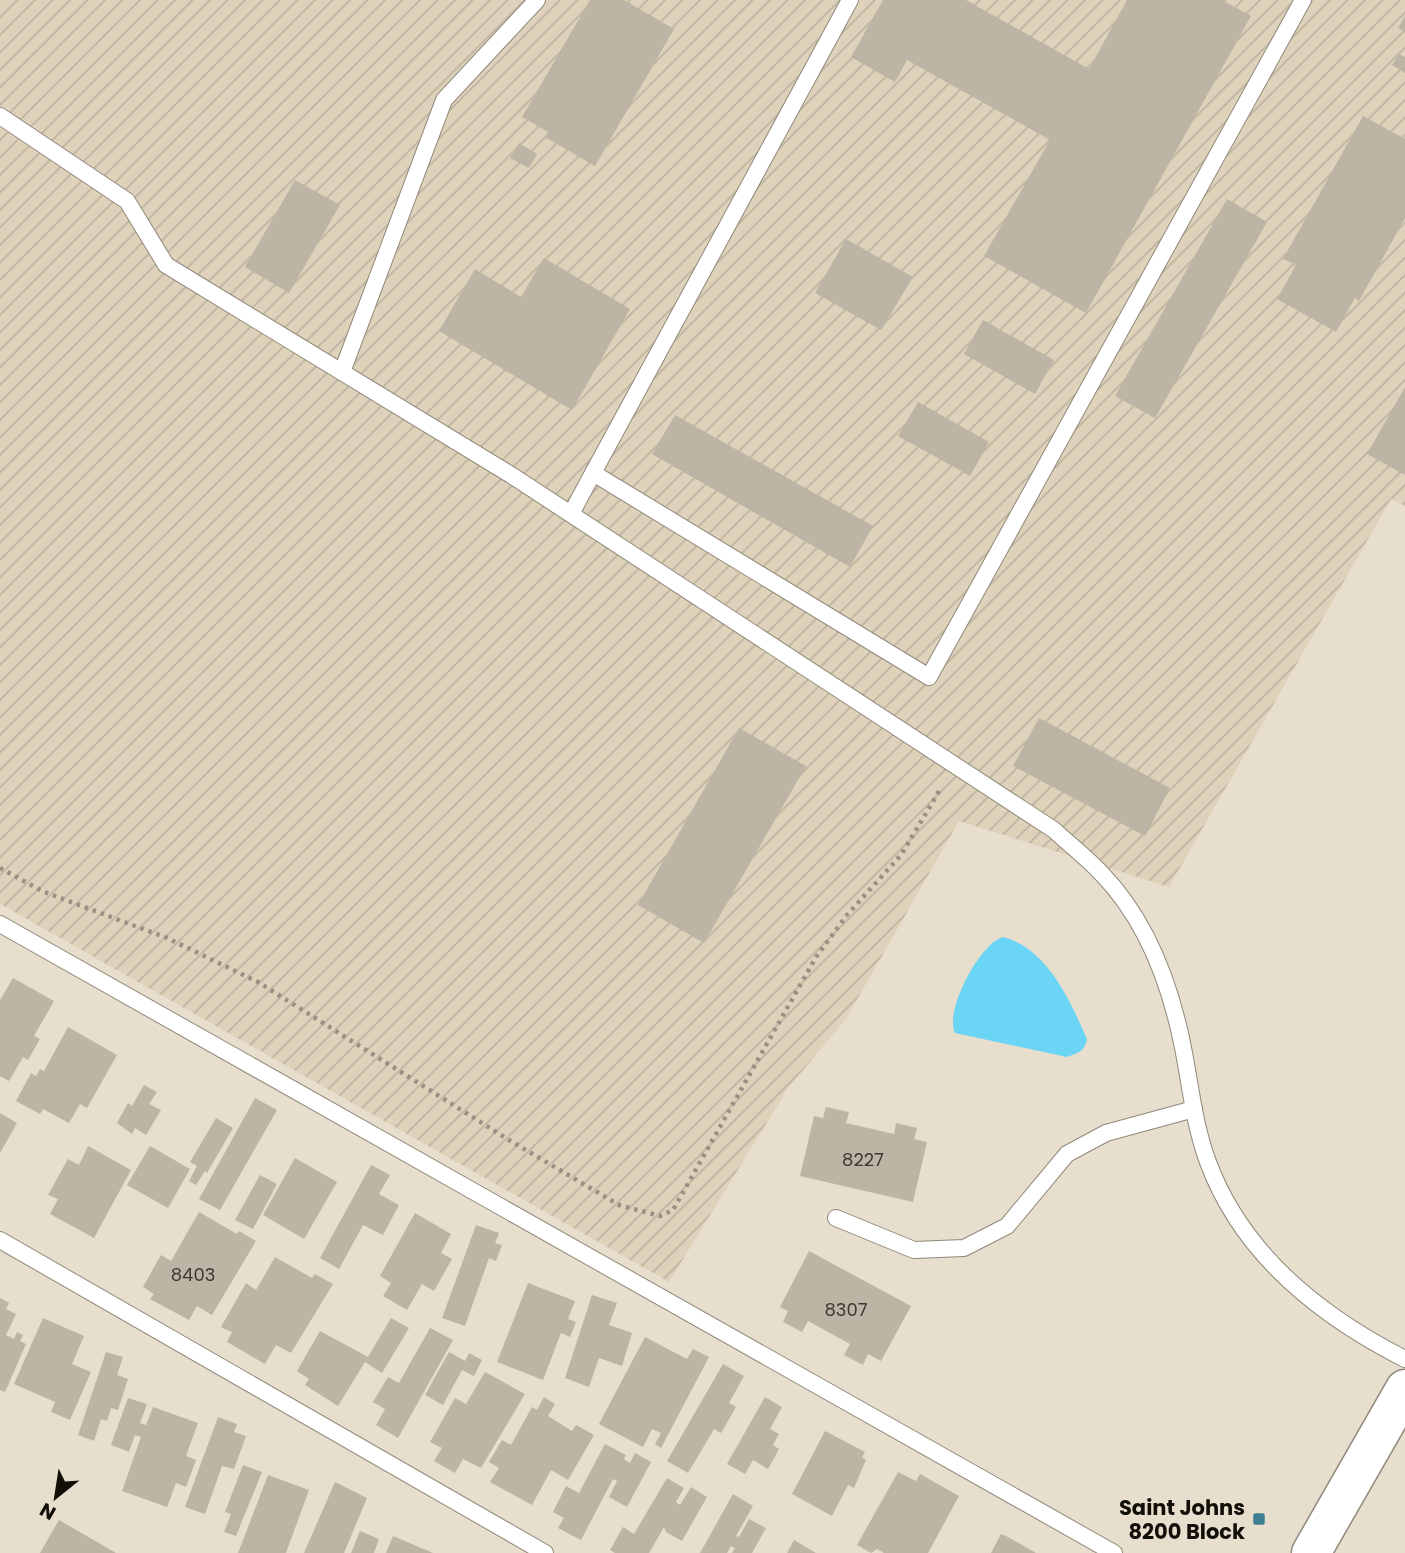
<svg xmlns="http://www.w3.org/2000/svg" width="1405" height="1553" viewBox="0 0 1405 1553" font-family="Poppins,sans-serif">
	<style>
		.industrial { fill: url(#industrial-furrows) }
		.water { fill: #6bd5f6 }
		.building { fill: #bcb4a4 }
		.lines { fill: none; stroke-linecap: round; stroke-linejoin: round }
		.service-casing { stroke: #908879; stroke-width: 18 }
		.secondary-casing { stroke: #908879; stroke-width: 41 }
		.path { stroke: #989185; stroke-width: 4.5; stroke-dasharray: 3.5 5; stroke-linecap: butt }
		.service { stroke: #fff; stroke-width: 16 }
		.secondary { stroke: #fff; stroke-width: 38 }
		.poi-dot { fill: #3e7e92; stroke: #e7dece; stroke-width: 2.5 }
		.labels { text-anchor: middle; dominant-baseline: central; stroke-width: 6; stroke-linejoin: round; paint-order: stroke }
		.number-label { font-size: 18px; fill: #3c3830 }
		.poi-label { font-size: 21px; font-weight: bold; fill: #120f09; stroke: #e7dece; text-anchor: end }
	</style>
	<defs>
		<pattern id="industrial-furrows" width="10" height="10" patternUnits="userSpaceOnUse" patternTransform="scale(1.75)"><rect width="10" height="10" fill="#dfd2bb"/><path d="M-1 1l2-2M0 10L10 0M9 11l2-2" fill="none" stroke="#beb39f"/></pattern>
	</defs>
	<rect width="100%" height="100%" fill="#e7dece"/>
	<polygon class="industrial" points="0,0 1405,0 1405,506 1391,499 1169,887 959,821 846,1019 788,1088 669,1282 0,904"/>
	<path class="water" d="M1003 937C1048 949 1070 1001 1087 1039 1085 1051 1078 1053 1067 1057L955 1033C944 1011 980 943 1003 937Z"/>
	<g class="building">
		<polygon points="590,0 624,0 674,29 595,166 545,137 548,132 522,117"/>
		<polygon points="883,0 966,0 1089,69 1127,0 1222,0 1251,16 1086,313 984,256 1050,140 907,60 895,82 851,57"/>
		<polygon points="1405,16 1405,32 1398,28"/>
		<polygon points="1399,54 1405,57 1405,73 1392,65"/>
		<polygon points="1363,116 1405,139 1405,218 1359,301 1355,298 1336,332 1277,299 1296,265 1283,259"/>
		<polygon points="519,143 537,154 529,168 510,158"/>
		<polygon points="295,180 340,205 289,293 245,267"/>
		<polygon points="1227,199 1267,222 1155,418 1115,396"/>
		<polygon points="846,239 913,277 881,330 815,293"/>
		<polygon points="544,258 630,309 572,410 439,331 475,269 521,297"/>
		<polygon points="983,320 1054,360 1035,394 964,354"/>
		<polygon points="1405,387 1405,475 1367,454"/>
		<polygon points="918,402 989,442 970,476 898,436"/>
		<polygon points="675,415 873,526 850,567 652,454"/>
		<polygon points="1039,718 1170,788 1145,836 1013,766"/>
		<polygon points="739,728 806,766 704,943 638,905"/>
		<polygon points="13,978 54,1001 34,1036 40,1039 28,1060 23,1057 9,1081 0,1076 0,1000"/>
		<polygon points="68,1027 117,1055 87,1108 80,1104 69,1123 43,1109 40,1114 16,1101 31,1073 36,1076 40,1069 44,1071"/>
		<polygon points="144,1085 157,1092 149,1104 161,1110 146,1135 135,1128 132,1134 117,1123 128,1103 132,1106"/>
		<polygon points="255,1098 277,1110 220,1210 199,1199"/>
		<polygon points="826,1107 849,1112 846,1123 894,1134 896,1123 917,1128 914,1139 927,1142 913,1202 800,1176 814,1116 823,1118"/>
		<polygon points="0,1113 17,1123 0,1153"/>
		<polygon points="216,1118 233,1128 207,1173 205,1171 196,1185 189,1181 197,1166 190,1162"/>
		<polygon points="88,1146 131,1170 94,1238 50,1214 58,1199 48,1195 68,1159 79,1165"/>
		<polygon points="150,1146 190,1169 168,1208 127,1185"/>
		<polygon points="295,1158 337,1182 304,1239 263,1215"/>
		<polygon points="371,1165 390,1175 379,1194 399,1205 383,1235 363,1225 339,1269 320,1258"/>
		<polygon points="260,1175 277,1184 253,1229 235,1220"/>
		<polygon points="199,1212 237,1234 239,1231 256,1241 212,1315 197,1306 189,1320 150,1299 154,1294 143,1287 161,1255 171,1261"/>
		<polygon points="415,1213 451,1234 441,1253 452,1259 434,1291 422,1284 407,1310 383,1296 391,1283 380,1276"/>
		<polygon points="476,1225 499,1233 495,1243 502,1245 496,1261 489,1258 465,1326 442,1318"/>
		<polygon points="809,1251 911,1306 881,1361 868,1354 863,1365 844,1355 850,1344 808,1321 802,1332 783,1322 788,1311 780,1307"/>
		<polygon points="275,1257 312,1278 315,1274 333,1284 291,1353 276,1345 265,1364 227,1342 232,1332 221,1327 246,1283 256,1290"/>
		<polygon points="528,1283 575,1301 568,1319 576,1322 570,1337 561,1333 543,1380 497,1362"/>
		<polygon points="592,1295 617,1303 609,1325 632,1333 622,1366 599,1358 589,1387 565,1378"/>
		<polygon points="0,1298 9,1303 6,1309 16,1314 6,1335 14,1339 17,1332 23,1335 20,1341 26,1344 5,1392 0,1390"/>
		<polygon points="43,1318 84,1336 72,1364 91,1372 70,1420 51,1412 55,1402 14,1384"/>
		<polygon points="391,1318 409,1328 382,1373 365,1362 338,1406 305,1385 309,1379 297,1371 320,1331 368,1357"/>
		<polygon points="430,1328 453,1340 398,1438 376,1425 385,1409 373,1402 388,1377 399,1383"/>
		<polygon points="645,1337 687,1359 693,1349 709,1357 661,1448 655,1444 661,1433 652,1429 643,1447 599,1424"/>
		<polygon points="106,1352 123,1357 117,1375 128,1379 118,1410 111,1408 107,1421 101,1419 94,1441 78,1435"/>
		<polygon points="449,1352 465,1361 469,1353 482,1360 474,1376 462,1370 443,1405 425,1395"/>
		<polygon points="723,1364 744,1376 729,1403 736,1407 721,1433 714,1429 688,1473 667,1461"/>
		<polygon points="485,1372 525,1394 481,1468 463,1459 455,1473 434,1461 442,1448 430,1442 455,1398 466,1404"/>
		<polygon points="544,1397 555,1404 548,1416 572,1431 576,1425 594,1435 568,1480 551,1470 532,1505 490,1482 499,1468 489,1462 502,1440 511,1445 532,1407 537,1410"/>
		<polygon points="765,1397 782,1407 770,1429 779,1434 773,1445 779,1449 768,1469 753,1460 745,1474 727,1464"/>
		<polygon points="128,1398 147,1404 140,1423 146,1425 153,1407 198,1423 186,1456 196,1460 186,1487 176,1483 167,1507 122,1491 141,1437 135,1435 129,1452 111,1445"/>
		<polygon points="218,1417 237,1424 234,1432 246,1436 234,1469 222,1466 205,1514 185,1507"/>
		<polygon points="825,1431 865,1452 862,1457 866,1460 854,1488 848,1485 832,1516 792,1494"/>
		<polygon points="605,1444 626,1455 624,1459 630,1463 635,1453 651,1462 627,1507 609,1497 617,1481 613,1479 581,1540 558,1528 564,1518 553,1512 566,1486 579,1493"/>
		<polygon points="243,1465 262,1472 236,1536 224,1532 231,1514 225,1512"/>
		<polygon points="898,1472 916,1481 920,1474 959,1496 928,1553 884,1553 877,1549 871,1553 857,1545"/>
		<polygon points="268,1475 309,1490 286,1553 238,1553"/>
		<polygon points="667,1478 684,1488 676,1502 680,1505 691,1487 707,1497 682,1541 666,1532 664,1527 649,1553 615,1553 610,1550 623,1527 634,1534"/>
		<polygon points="335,1482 367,1498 344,1553 304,1553"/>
		<polygon points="733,1494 753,1506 736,1536 739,1537 749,1519 766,1528 752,1553 732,1553 735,1548 731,1546 727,1553 700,1553"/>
		<polygon points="59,1520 116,1553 40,1553"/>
		<polygon points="360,1531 379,1539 374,1553 351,1553"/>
		<polygon points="1001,1534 1008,1537 1036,1553 991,1553"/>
		<polygon points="393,1536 433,1553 386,1553"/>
		<polygon points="794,1540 816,1553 787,1553"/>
	</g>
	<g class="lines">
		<g class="service-casing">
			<g id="service">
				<polyline points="850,0 593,473 929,677 1303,0"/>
				<path d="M0 116 127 201 166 265 511 475 1054 830C1069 844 1087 858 1101 873 1144 917 1168 978 1181 1038 1190 1079 1193 1122 1208 1162 1242 1254 1320 1316 1405 1359"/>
				<polyline points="342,372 444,100 537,0"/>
				<polyline points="571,514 593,473"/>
				<polyline points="0,924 1114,1553"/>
				<polyline points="836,1218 914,1250 964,1248 1007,1226 1067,1154 1106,1133 1194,1109"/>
				<polyline points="0,1240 545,1553"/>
			</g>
		</g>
		<g class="secondary-casing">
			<polyline id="secondary" points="1311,1553 1405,1389"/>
		</g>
		<polyline class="path" points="0,868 42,891 167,938 258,982 509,1140 619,1205 660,1216 673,1210 816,957 847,915 901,855 941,788"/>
		<use href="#service" class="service"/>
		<use href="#secondary" class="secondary"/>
	</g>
	<rect class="poi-dot" x="1252" y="1512" width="14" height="14" rx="3.5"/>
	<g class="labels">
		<g class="number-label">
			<text x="863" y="1159">8227</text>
			<text x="193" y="1274">8403</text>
			<text x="846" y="1309">8307</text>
		</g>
		<g class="poi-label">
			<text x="1245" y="1507">Saint Johns<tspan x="1245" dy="24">8200 Block</tspan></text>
		</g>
	</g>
	<g transform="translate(56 1497) rotate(210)" stroke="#e7dece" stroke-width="5" paint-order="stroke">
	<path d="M0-5L12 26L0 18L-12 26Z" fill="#120f09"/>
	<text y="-10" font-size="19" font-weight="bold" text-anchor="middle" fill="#120f09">N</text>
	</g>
</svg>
